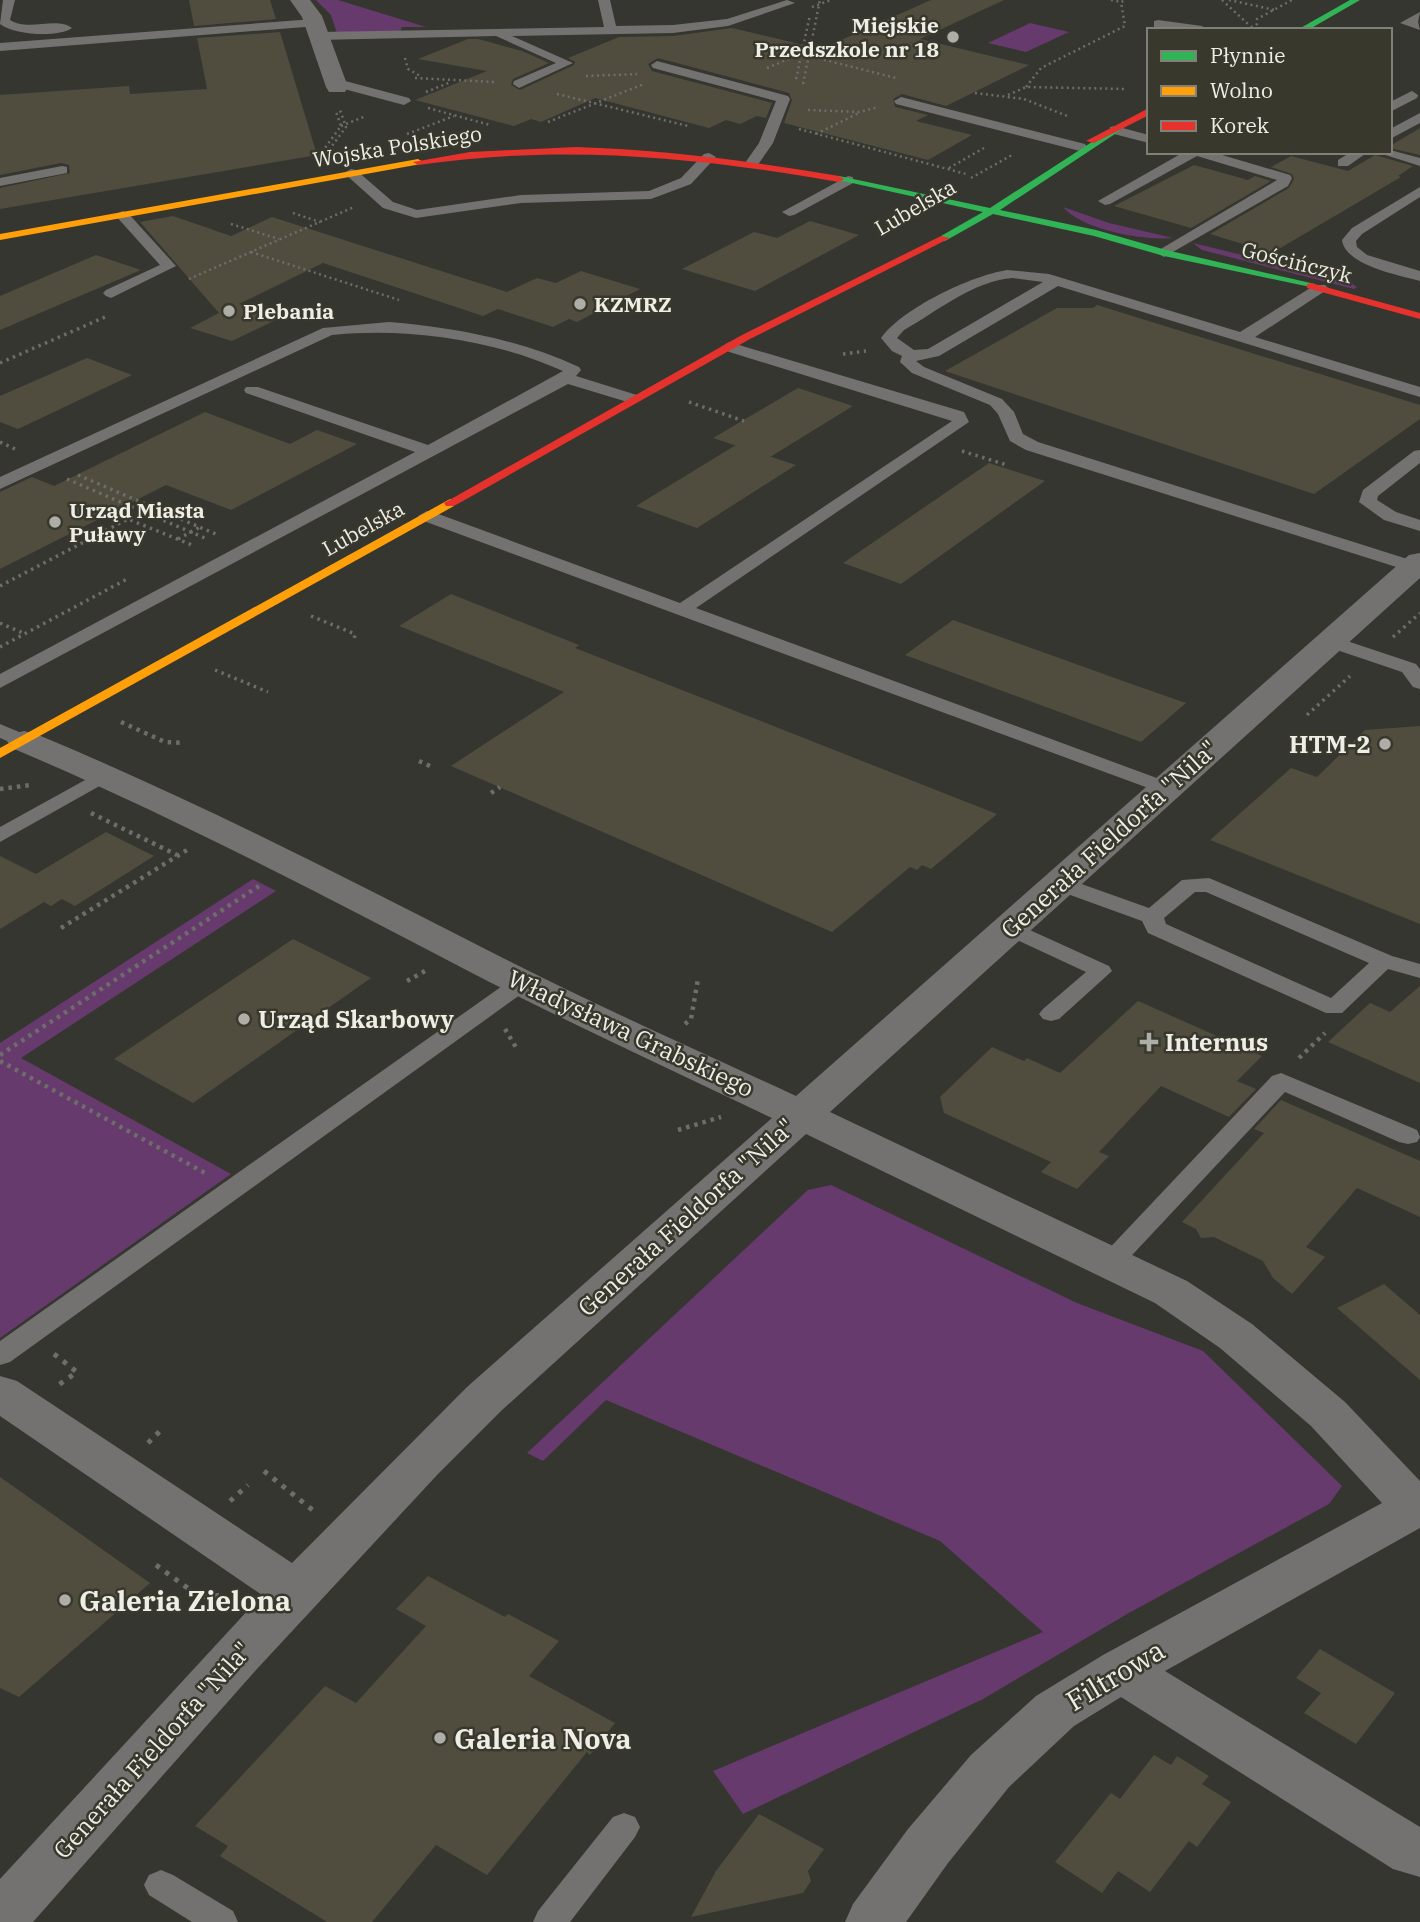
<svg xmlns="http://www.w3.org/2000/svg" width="1420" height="1922" viewBox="0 0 1420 1922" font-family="'IBM Plex Serif',serif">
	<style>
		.green { fill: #663a6d }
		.building { fill: #504d3f }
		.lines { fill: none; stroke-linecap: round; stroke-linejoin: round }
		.path-far3 { stroke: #6d6d6a; stroke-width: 2.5; stroke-dasharray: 2 3.5; stroke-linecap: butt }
		.path-far2 { stroke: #6d6d6a; stroke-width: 3.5; stroke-dasharray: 2.5 4.5; stroke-linecap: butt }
		.path-far1 { stroke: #6d6d6a; stroke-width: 4.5; stroke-dasharray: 3.5 5; stroke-linecap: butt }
		.path { stroke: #6d6d6a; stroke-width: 5; stroke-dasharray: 4.5 7; stroke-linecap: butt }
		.lane { fill: #737270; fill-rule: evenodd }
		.street { fill: #737270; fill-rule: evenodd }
		.fast { fill: #30b455; fill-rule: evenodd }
		.slow { fill: #ff9f0a; fill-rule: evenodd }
		.jam { fill: #e5322d; fill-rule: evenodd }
		.poi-dot { fill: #aeada6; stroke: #39382d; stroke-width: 2.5 }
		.labels { text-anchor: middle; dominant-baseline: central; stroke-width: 5; stroke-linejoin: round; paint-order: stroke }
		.far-poi-label { font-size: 21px; font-weight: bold; fill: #eeede6; stroke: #39382d; text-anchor: start }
		.far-street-label { font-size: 21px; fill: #eeede6; stroke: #39382d }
		.poi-label { font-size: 24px; font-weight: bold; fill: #eeede6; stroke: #39382d; text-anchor: start }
		.street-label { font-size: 24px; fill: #eeede6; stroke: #39382d }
		.near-poi-label { font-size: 28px; font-weight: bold; fill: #eeede6; stroke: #39382d; text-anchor: start }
		.near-street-label { font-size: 28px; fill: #eeede6; stroke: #39382d }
	</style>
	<rect width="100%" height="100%" fill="#363630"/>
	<g class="green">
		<polygon points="316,0 338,0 426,27 402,27 400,32 337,33 331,15"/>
		<polygon points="1030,23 1069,32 1026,52 988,43"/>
		<path d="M1063 207 1109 223 1173 238C1145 241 1082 230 1063 207Z"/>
		<polygon points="1193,243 1348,281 1357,287 1354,289 1202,250"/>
		<polygon points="253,879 276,891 21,1058 231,1174 0,1338 0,1043"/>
		<polygon points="831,1185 1077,1303 1203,1351 1342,1486 1329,1504 1127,1614 983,1699 743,1814 713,1771 1043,1632 940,1541 606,1400 543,1461 527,1453 808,1190"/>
	</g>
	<g class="building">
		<polygon points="189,0 270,0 276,19 194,26"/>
		<polygon points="931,0 1004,0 920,39 1029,65 946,106 902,94 893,99 895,107 928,115 916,121 972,135 928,160 784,123 792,100 789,93 658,58 648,64 652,71 772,103 766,118 757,116 740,124 726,120 709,128 595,98 541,122 531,119 514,126 415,100 487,71 418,59 468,39 478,39 522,51 549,63 513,79 511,85 520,90 574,65 575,62 568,58 619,37 673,36 732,28 821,49"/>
		<polygon points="280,32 317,155 0,209 0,188 70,173 69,165 61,163 0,175 0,95 129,86 130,94 207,89 197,38"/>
		<polygon points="1420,128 1420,155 1390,148 1390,146"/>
		<polygon points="1375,155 1413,166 1398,176 1401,177 1272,253 1210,234 1289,188 1294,179 1292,174 1271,167 1291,156 1348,171"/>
		<polygon points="1194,165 1248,180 1255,176 1271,181 1191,228 1114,206"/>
		<polygon points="173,216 231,236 272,217 507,292 537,278 556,283 581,271 640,289 577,322 569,319 553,327 498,309 483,316 323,263 239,304 280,318 232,341 190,328 219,313 140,222"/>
		<polygon points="810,221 859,235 755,291 682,269 754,232 777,238"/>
		<polygon points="96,255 141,270 0,330 0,296"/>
		<polygon points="1097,305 1420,405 1420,419 1314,494 945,371 1057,308 1093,308"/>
		<polygon points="87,358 132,375 18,429 0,422 0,396"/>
		<polygon points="798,388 853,406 770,457 713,438"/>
		<polygon points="205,412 290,444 317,430 357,444 231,510 166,485 0,569 0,492 32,477 54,486"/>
		<polygon points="736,445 796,465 697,528 636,506"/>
		<polygon points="989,463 1045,481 901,584 843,563"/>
		<polygon points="451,594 579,645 575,648 997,814 931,869 922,865 917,870 910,867 832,932 451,766 564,692 399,626"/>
		<polygon points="953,620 1137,686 1186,703 1141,742 905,655"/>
		<polygon points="1420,726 1420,924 1210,840 1291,768 1317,777 1365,730"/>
		<polygon points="106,832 154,856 75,906 62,899 51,906 44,902 0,929 0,856 36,874"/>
		<polygon points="293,939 371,978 193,1103 114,1059"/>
		<polygon points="1420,986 1420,1083 1328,1042 1370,1003 1390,1012"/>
		<polygon points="1138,1001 1262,1056 1237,1081 1256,1089 1229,1117 1161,1086 1099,1152 1109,1156 1077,1189 1041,1172 1051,1162 944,1113 940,1097 992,1047 1024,1061 1027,1058 1060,1073"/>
		<polygon points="1281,1100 1420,1161 1420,1217 1357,1188 1306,1247 1325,1257 1292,1294 1273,1278 1263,1261 1214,1237 1201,1238 1196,1229 1182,1222 1264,1133 1254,1129"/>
		<polygon points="1384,1284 1420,1315 1420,1380 1337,1308"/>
		<polygon points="0,1477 150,1583 19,1697 0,1688"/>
		<polygon points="428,1576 505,1617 508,1614 559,1641 529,1676 615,1723 590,1755 587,1752 487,1875 436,1845 372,1922 327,1922 220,1856 228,1846 195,1826 325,1686 356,1703 426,1626 396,1609"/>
		<polygon points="1320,1649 1395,1693 1356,1744 1304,1713 1321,1693 1296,1678"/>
		<polygon points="1154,1755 1171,1765 1177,1756 1209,1776 1202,1784 1231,1802 1197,1847 1189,1841 1150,1892 1118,1871 1102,1893 1055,1862 1111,1793 1120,1799"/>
		<polygon points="759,1814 824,1849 808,1871 811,1881 803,1893 691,1917 716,1871"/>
	</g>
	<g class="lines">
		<g class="path-far3">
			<polyline points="1111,0 1121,2"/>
			<polyline points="1222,0 1248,24"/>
			<polyline points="1229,0 1275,10"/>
			<polyline points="812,7 831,0"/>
			<polyline points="1246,30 1257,24 1257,19 1292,0"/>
			<polyline points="405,58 408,69 422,77"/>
			<polyline points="767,68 801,54 896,78"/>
			<polyline points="586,76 637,74"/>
			<polyline points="415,78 494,82"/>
			<polyline points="796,79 810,15"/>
			<polyline points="803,84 820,0"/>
			<polyline points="1026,87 1041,68 1125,26 1121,2 1126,0"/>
			<polyline points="426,92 451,82"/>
			<polyline points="975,93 1024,99 1070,117"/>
			<polyline points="557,94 688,126"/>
			<polyline points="1008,95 1026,87 1127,89"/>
			<polyline points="428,108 490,125"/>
			<polyline points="808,110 859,112 879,107"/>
			<polyline points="548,122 644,84"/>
			<polyline points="341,126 366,116"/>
			<polyline points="799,129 966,174"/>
			<polyline points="407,134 454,116"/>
			<polyline points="816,134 859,113"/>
			<polyline points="329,150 346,127 340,110"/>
			<polyline points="322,152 341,126 336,112"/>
			<polyline points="949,168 984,148"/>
			<polyline points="971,178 1012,155"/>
			<polyline points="293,213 320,222"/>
			<polyline points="231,224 279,239"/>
			<polyline points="251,252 399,300"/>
			<polyline points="189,279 354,207"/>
		</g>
		<g class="path-far2">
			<polyline points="843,354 866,351"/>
			<polyline points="0,363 105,317"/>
			<polyline points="689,402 744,421"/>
			<polyline points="0,442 15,449"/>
			<polyline points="962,451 1007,465"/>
			<polyline points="78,475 218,535"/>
			<polyline points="67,479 207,539"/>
			<polyline points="178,539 200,527"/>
			<polyline points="0,586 128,519 192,545 189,547"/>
			<polyline points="311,616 355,634 354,640"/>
			<polyline points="0,623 23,633"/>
			<polyline points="1393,637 1420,613"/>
			<polyline points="0,647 129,578"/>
			<polyline points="215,670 268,692"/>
			<polyline points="1307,715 1350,676"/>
		</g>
		<g class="path-far1">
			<polyline points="121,722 165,742 183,743"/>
			<polyline points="419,761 432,767"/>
			<polyline points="0,789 31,785"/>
			<polyline points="491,793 500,787"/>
			<polyline points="91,813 177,855"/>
			<polyline points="61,928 187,850"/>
			<polyline points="407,981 425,971"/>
			<polyline points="685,1024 691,1019 698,979"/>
			<polyline points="505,1029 517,1049"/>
			<polyline points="0,1055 259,886"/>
			<polyline points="1299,1058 1325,1033"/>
			<polyline points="0,1061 205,1173"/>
			<polyline points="678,1130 721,1117"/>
		</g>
		<g class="path">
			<polyline points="54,1354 77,1372 57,1386"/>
			<polyline points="148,1443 164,1427"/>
			<polyline points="264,1471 315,1512"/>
			<polyline points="230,1501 248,1485"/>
			<polyline points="156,1565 200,1597 225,1595"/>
		</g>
		<g class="lane">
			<path d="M3 0H15L10 20C29 32 56 16 72 28 58 38 14 35 0 24Z"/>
			<polygon points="598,0 610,0 616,26 673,25 727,19 787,0 795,3 728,26 673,33 512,36 573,63 519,88 513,84 514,81 556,63 496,36 318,40 312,36 318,32 604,27"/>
			<polygon points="1420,12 1418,22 1420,30 1400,23"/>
			<polygon points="314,19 320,23 318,26 0,51 0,43"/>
			<polygon points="1158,20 1202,26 1208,30 1154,27 1154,21"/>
			<polygon points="657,61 788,96 790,99 773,143 757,166 747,166 745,163 759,143 776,101 653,68 651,65"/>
			<polygon points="334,78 409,98 411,101 404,105 329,85 328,82"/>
			<polygon points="1412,91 1418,95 1417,98 1390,112 1390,102"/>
			<polygon points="901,97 1085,144 1087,147 1080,151 896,104 894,101"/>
			<polygon points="1420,113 1420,123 1390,139 1390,129"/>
			<polygon points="1115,126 1149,135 1149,143 1110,133 1110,127"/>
			<polygon points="1390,150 1420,158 1420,166 1376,152 1390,152"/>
			<polygon points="1184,152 1212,152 1290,175 1292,178 1288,186 1164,257 1157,253 1159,250 1277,180 1197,156 1110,204 1105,205 1098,201"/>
			<polygon points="1351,152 1368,152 1348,166 1338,166 1338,160"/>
			<polygon points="709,153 716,157 691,184 651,199 521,203 416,218 383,208 344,173 351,169 356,170 393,202 417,210 521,195 649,191 681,178 704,154"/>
			<polygon points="62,166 67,167 67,173 0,186 0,178"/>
			<polygon points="848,176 853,177 853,183 794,215 789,216 782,212"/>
			<path d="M1420 187V197L1362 234 1356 241 1357 247 1367 255 1420 271V281C1398 275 1345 265 1342 240L1352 228Z"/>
			<polygon points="122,211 127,212 176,266 111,298 106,296 103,293 106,290 160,265 115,215"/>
			<path d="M1007 270 1049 274 1240 332 1315 285H1325L1328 288 1325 291 1255 337 1420 387V397L1058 286 939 356 916 361 924 367 1002 399 1014 412 1023 434 1038 442 1420 563V571H1409L1026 450 1010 441 998 414 990 405 912 373 900 362 902 356 892 351 881 338C903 308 970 276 1007 270ZM1013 278 1043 282 928 349 914 350 897 338 904 330C938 311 973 281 1013 278Z"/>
			<path d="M389 322C453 327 521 340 579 367L581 370 576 376 640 396 642 399 634 404 568 384 0 688V674L415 452 246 393 244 390 246 387H258L428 445 563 371C495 340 407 327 332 335L0 489V477L323 328Z"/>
			<polygon points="729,342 964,412 969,422 696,608 1173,784 1176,788 1173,792 1159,792 421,520 418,516 427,511 433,512 680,603 952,421 723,350 721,347"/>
			<polygon points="1420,450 1420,463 1378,496 1377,500 1396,512 1420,520 1420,531 1384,520 1359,502 1363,490 1414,451"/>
			<polygon points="1329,635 1416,664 1420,669 1420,689 1413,687 1402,672 1322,645 1319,641 1322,637"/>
			<polygon points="0,724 31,737 34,741 31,745 17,745 0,738"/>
			<polygon points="105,769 112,771 115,775 112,779 0,842 0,827"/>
			<path d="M1059 876 1149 908 1182 880 1209 878 1392 956 1420 964V978L1388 969 1342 1013H1326L1148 933 1142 921 1051 888 1048 883 1051 878ZM1195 892H1206L1369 963 1331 998 1166 924 1164 918Z"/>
			<polygon points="1010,921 1109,966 1112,971 1059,1019 1051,1021 1043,1019 1039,1014 1043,1009 1086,972 1002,933 999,928 1002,923"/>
			<polygon points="523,975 531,977 534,982 531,987 10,1362 0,1365 0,1341 515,977"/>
			<polygon points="1281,1073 1417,1130 1420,1137 1417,1142 1408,1144 1399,1142 1285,1092 1120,1268 1111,1271 1102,1268 1098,1262 1102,1256 1272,1076"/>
			<polygon points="624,1813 635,1817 640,1827 635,1837 570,1922 533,1922 538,1911 613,1817"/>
			<polygon points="161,1870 173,1875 233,1911 238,1922 192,1922 149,1895 144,1885 149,1875"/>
		</g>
		<g class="street">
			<polygon points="290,0 310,0 322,16 348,87 345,92 329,92 326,87 302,17"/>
			<path d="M1420 553V578L830 1112 1187 1281 1252 1324 1345 1402 1420 1481V1528L1165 1671 1420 1827V1877L1393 1869 1121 1697 1074 1726 1009 1787 948 1863 906 1922H845L853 1904 908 1829 971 1755 1036 1696 1103 1655 1382 1503 1311 1426 1220 1348 1155 1303 806 1134 501 1411 438 1474 256 1670 33 1922H0V1879L262 1595 0 1416V1376L17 1381 292 1563 467 1387 772 1118C672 1070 571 1024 472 973 320 894 170 815 12 748L7 741 12 734 24 731 36 734C195 800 346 878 499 956 597 1006 697 1050 796 1096L1409 555Z"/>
		</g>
		<g class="fast">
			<polygon points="1350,0 1360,0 1308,30 1297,30"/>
			<polygon points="1115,127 1120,130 1118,132 1000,210 1096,230 1166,250 1315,284 1315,288 1164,256 1094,236 993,214 945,241 941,240 941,236 983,212 834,179 839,176 990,208"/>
		</g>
		<g class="slow">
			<polygon points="418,159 423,162 421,164 0,240 0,234"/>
			<polygon points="450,499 454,500 454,506 0,758 0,748"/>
		</g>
		<g class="jam">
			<polygon points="1149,108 1149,115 1094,143 1086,141"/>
			<path d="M576 147C665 150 752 161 839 176L844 179 839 182C694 157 564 144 418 165L413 162 470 152Z"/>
			<polygon points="941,236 950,238 750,339 454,506 446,506 444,503 742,335"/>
			<polygon points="1311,283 1420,313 1420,319 1307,288 1307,284"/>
		</g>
	</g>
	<g class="poi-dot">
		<circle cx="953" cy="37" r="7"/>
		<circle cx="580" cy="304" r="7"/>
		<circle cx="229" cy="311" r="7"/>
		<circle cx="55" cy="522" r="7"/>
		<circle cx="1385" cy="744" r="7"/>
		<circle cx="244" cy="1019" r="7"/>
		<path d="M1145.5 1031.5h7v7h7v7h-7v7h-7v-7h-7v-7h7z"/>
		<circle cx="65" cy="1600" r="7"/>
		<circle cx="440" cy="1738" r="7"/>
	</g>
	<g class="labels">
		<g class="far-poi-label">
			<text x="939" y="25" text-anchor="end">Miejskie<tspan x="939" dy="24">Przedszkole nr 18</tspan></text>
			<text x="594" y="304">KZMRZ</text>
			<text x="243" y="311">Plebania</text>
			<text x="69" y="510">Urząd Miasta<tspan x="69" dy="24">Puławy</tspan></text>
		</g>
		<g class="far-street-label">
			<text transform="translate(397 146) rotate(-9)">Wojska Polskiego</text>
			<text transform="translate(915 207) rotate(-30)">Lubelska</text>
			<text transform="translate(1297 262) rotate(14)">Gościńczyk</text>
			<text transform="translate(363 528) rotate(-29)">Lubelska</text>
		</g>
		<g class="poi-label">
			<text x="1371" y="744" text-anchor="end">HTM-2</text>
			<text x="258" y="1019">Urząd Skarbowy</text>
			<text x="1165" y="1042">Internus</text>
		</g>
		<g class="street-label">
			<text transform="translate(1109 839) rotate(-42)">Generała Fieldorfa "Nila"</text>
			<text transform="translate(631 1033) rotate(25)">Władysława Grabskiego</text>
			<text transform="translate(686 1217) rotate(-42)">Generała Fieldorfa "Nila"</text>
			<text transform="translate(152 1750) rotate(-48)">Generała Fieldorfa "Nila"</text>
		</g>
		<g class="near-poi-label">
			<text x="79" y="1600">Galeria Zielona</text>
			<text x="454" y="1738">Galeria Nova</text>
		</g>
		<g class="near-street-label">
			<text transform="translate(1115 1675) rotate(-31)">Filtrowa</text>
		</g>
	</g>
	<rect x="1147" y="28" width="245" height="126" fill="#39382d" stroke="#818077" stroke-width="2"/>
	<rect x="1161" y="51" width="35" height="10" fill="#30b455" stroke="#818077" stroke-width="2"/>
	<text x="1210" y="63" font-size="21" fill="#eeede6">Płynnie</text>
	<rect x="1161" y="86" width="35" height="10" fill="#ff9f0a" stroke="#818077" stroke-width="2"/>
	<text x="1210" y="98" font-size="21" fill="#eeede6">Wolno</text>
	<rect x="1161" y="121" width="35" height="10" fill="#e5322d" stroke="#818077" stroke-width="2"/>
	<text x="1210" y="133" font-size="21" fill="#eeede6">Korek</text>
</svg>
